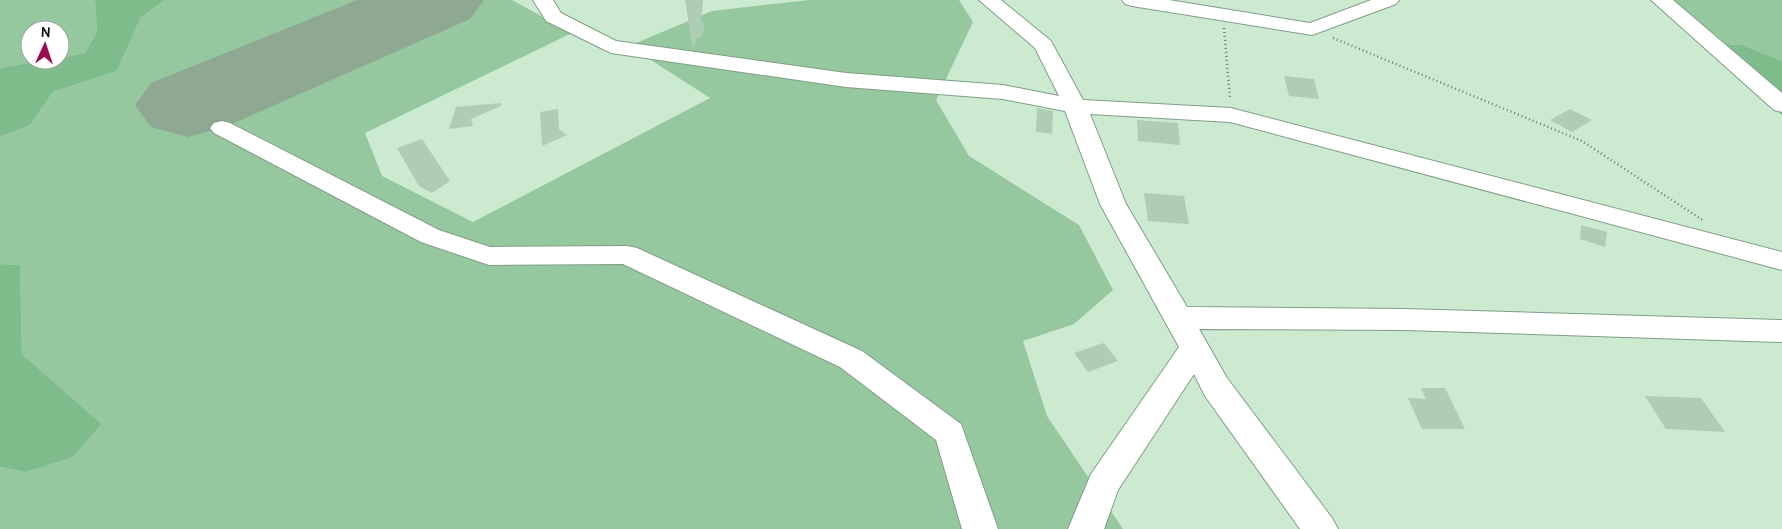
<svg xmlns="http://www.w3.org/2000/svg" width="1782" height="529" viewBox="0 0 1782 529" font-family="Cabin,sans-serif">
	<style>
		.green { fill: #96c89f }
		.forest { fill: #7ebd8b }
		.lines { fill: none; stroke-linecap: round; stroke-linejoin: round }
		.runway { fill: #8ea892; fill-rule: evenodd }
		.building { fill: #afcdb4 }
		.minor-casing { stroke: #809e86; stroke-width: 2 }
		.path { stroke: #6a806e; stroke-width: 2.5; stroke-dasharray: 1 3; stroke-linecap: butt }
		.minor { fill: #fff; fill-rule: evenodd }
	</style>
	<rect width="100%" height="100%" fill="#cbead0"/>
	<g class="green">
		<polygon points="0,0 95,0 97,31 85,53 60,58 60,30 30,30 30,60 46,60 0,68"/>
		<polygon points="165,0 512,0 572,33 365,133 382,176 473,222 710,98 629,46 712,11 809,0 959,0 973,22 936,100 969,156 1079,225 1113,290 1074,324 1023,341 1047,416 1123,529 0,529 0,467 25,472 100,424 22,354 20,265 0,264 0,137 30,125 53,92 117,71 141,17"/>
		<polygon points="1659,0 1782,0 1782,61 1742,45 1702,44"/>
	</g>
	<g class="forest">
		<polygon points="95,0 165,0 141,17 117,71 53,92 30,125 0,137 0,68 46,60 60,60 60,58 85,53 97,31"/>
		<polygon points="1702,44 1742,45 1782,61 1782,115"/>
		<polygon points="0,264 20,265 22,354 101,424 73,457 25,472 0,467"/>
	</g>
	<g class="lines">
		<polygon class="runway" points="357,0 484,0 470,19 225,127 188,137 151,127 135,105 151,83"/>
	</g>
	<g class="building">
		<polygon points="685,0 703,0 701,22 704,23 704,31 701,38 697,38 693,50"/>
		<polygon points="1284,76 1314,79 1319,99 1289,96"/>
		<polygon points="501,103 501,106 471,119 473,126 449,129 456,107"/>
		<polygon points="1037,108 1053,111 1052,134 1036,132"/>
		<polygon points="558,109 559,129 567,135 542,146 540,112"/>
		<polygon points="1570,109 1592,120 1572,132 1550,120"/>
		<polygon points="1137,120 1178,123 1180,145 1138,141"/>
		<polygon points="422,139 450,181 432,193 419,186 397,148"/>
		<polygon points="1144,193 1184,196 1189,224 1148,221"/>
		<polygon points="1581,225 1607,232 1605,247 1580,239"/>
		<polygon points="1104,343 1118,361 1088,372 1074,353"/>
		<polygon points="1421,388 1445,388 1465,429 1422,429 1408,398 1426,399"/>
		<polygon points="1645,396 1701,398 1725,432 1666,429"/>
	</g>
	<g class="lines">
		<g class="minor-casing">
			<g id="minor">
				<polygon points="533,0 553,0 561,13 616,41 846,73 1003,85 1059,96 1035,48 979,0 1001,0 1051,41 1083,100 1231,108 1782,252 1782,270 1230,122 1090,114 1126,204 1187,307 1405,309 1782,320 1782,342 1405,330 1199,329 1227,378 1332,518 1338,529 1300,529 1205,396 1194,374 1118,490 1104,529 1068,529 1091,474 1179,347 1100,204 1065,111 1003,99 846,87 611,53 546,21"/>
				<polygon points="1122,0 1169,0 1310,23 1371,0 1399,0 1396,4 1312,35 1132,6 1125,4"/>
				<polygon points="1651,0 1673,0 1782,93 1782,112 1774,110"/>
				<polygon points="222,121 230,123 439,230 490,247 627,246 637,248 862,351 961,424 998,529 962,529 936,440 840,367 623,264 489,265 421,242 214,133 210,128 214,123"/>
			</g>
		</g>
		<g class="path">
			<polyline points="1224,28 1230,99"/>
			<polyline points="1333,38 1582,141 1704,221"/>
		</g>
		<use href="#minor" class="minor"/>
	</g>
	<g transform="translate(45 45) rotate(3)"><circle r="24" fill="#ffffff" stroke="#9da29e"/>
	<path d="M0-4L9 19L0 12L-9 19Z" fill="#9e0953"/>
	<text y="-8" font-size="14" font-weight="bold" text-anchor="middle" fill="#0a160d">N</text>
	</g>
</svg>
